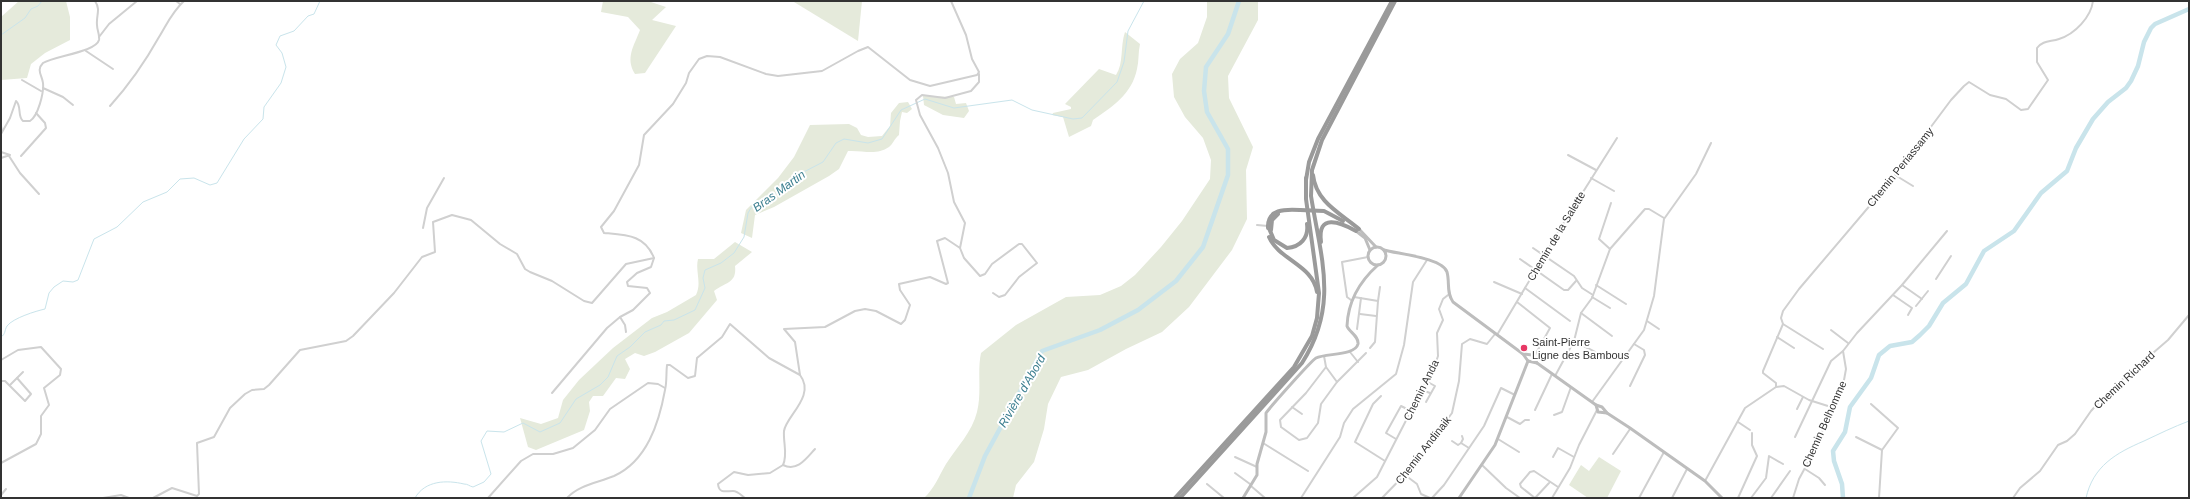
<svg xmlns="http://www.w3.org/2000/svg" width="2190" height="499" viewBox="0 0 2190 499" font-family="Helvetica,sans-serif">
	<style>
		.green { fill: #e5eadb }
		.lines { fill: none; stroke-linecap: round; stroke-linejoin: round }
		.stream { stroke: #c9e4eb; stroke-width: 1 }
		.river { stroke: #c9e4eb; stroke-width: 4.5 }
		.street { stroke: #d0d0d0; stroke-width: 2 }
		.secondary { stroke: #bdbdbd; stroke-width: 3 }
		.highway { stroke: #9a9a9a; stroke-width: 4 }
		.highway-bridge { stroke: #9a9a9a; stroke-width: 4 }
		.poi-dot { fill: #e73865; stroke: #fff; stroke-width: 1.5 }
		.labels { text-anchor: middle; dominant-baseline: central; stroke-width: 4; stroke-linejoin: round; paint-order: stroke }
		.street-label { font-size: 11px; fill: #333; stroke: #fff }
		.poi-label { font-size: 11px; fill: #333; stroke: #fff; text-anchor: start }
		.water-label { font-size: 12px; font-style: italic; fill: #3c7f90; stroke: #fff }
	</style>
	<rect width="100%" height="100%" fill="#fff"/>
	<g class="green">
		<polygon points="19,1 66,1 70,17 70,40 45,53 31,64 27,78 1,80 1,17"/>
		<path d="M603 1H648L666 7 652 20 676 26 645 73 635 74C625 58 634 46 640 30L628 17 601 12Z"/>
		<polygon points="802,1 862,1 858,41 794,2"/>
		<path d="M1207 1H1258V20L1228 76 1229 98 1253 147 1246 170 1247 219 1232 250 1189 307 1162 332 1126 349 1088 370 1061 377 1048 404 1044 429 1034 462 1016 485 1013 498H924C934 489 939 476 946 464 957 447 972 432 977 412 982 392 977 372 981 353L1016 325 1066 297 1100 295 1121 286 1135 275 1161 247 1182 221 1210 179 1211 160 1203 138 1185 117 1174 97 1172 74 1180 59 1198 43 1207 17Z"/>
		<path d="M1125 32 1140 44C1138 53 1139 61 1137 69 1132 94 1112 107 1093 120L1091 126 1069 137 1063 117 1052 115 1053 113 1071 109V107L1065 104 1099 69 1116 75C1124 63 1120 46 1125 32Z"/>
		<polygon points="923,96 954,97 956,104 966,103 969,111 964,118 943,115 924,105"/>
		<path d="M908 102 912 109 907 113 902 112 900 121 899 135C894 139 893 144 889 147 876 156 863 150 848 151L839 169 829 176 774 207 755 215 752 238 741 233 746 210 778 178 794 157 810 125 849 124 857 128 861 135 868 137 882 136 890 126 891 113 899 103Z"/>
		<path d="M735 242 752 252 735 266C737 283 726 282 714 291L717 300 689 333 655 352 644 356 635 353 625 359 630 369 625 379 616 378 603 396H593L589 402 590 411 584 430 536 450 528 447 520 418 541 424 558 418 563 400 579 380 613 348 652 318 667 312 696 295C702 283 695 271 698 259H714Z"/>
		<polygon points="1599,457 1621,471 1607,498 1588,498 1569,485 1581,465 1589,471"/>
	</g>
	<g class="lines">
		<g class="stream">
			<polyline points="1,35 25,18 31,9 38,6 42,1"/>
			<path d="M1 337C6 334 4 331 7 326 13 318 36 311 45 309L49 293 54 287 63 281 73 282 78 280 94 239 117 227 143 202 167 192 180 179 194 178 210 185 217 183 244 139 263 119 264 107 281 83 286 67 282 53 276 45 280 36 294 31 308 16 314 14 320 1"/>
			<path d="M415 498C425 480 447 480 464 484 468 484 469 486 473 487L484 482 491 474 481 441 487 431 504 432 523 423 540 432 560 423 576 399 600 385 608 377 617 356 630 347 645 332 661 325 664 321 674 320 695 310 705 288 703 278 705 270 721 263 734 253 744 237 748 213 751 208 769 199 796 176 823 162 836 143 844 139 868 143 882 139 901 110 925 99 954 108 1012 100 1032 110 1073 119 1082 118 1117 82 1124 62 1128 31 1144 1"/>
			<path d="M2086 498C2093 466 2116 453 2144 441 2159 434 2173 427 2189 421"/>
		</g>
		<g class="river">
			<polyline points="969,498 985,456 1042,351 1100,330 1138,310 1176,281 1203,247 1228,175 1228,149 1207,112 1204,91 1206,67 1228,34 1239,1"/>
			<polyline points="1843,498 1842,484 1834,461 1833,451 1845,432 1850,407 1871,378 1879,355 1890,346 1912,342 1920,335 1929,326 1943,303 1966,284 1984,251 2014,231 2041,193 2067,171 2076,148 2093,119 2108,102 2126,88 2131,81 2138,66 2144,42 2151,28 2155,24 2189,9"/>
		</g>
		<g class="street">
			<polyline points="176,1 180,4"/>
			<polyline points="99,37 109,24 137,1"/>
			<polyline points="86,51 113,69"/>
			<polyline points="22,80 41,91"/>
			<polyline points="43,88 63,97 73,105"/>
			<path d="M110 106C129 85 145 62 159 37 167 24 172 12 184 1"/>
			<polyline points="1,126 2,132"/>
			<path d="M1 134 10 118 16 101C22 106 17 116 23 121H30C38 116 44 93 43 83 42 75 36 70 43 63 54 56 96 52 99 40 100 35 97 30 97 25 96 15 101 10 95 1"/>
			<polyline points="1,152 10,155 1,158"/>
			<polyline points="1568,155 1596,170"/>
			<polyline points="9,156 20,173 39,194"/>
			<polyline points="21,156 46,128 45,123 36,113"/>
			<polyline points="1895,175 1913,186"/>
			<polyline points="1591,178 1614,191"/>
			<polyline points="1257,225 1268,226"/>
			<polyline points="423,228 427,208 444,178"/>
			<polyline points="960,248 964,258 980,276 985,274 992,264 1019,244 1022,244 1037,263 1019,277 1005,295 999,297 993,293"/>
			<polyline points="1533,248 1574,276 1582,288 1593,295"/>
			<polyline points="1610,249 1599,239 1611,203"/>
			<polyline points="1520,259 1564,290 1568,290 1576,281"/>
			<polyline points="1936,279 1951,256"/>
			<polyline points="1494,282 1522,294"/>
			<polyline points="1596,285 1626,304"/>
			<polyline points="1902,285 1922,299"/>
			<polyline points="1525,288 1570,321"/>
			<polyline points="1893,295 1912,308 1908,315"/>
			<polyline points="1354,297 1378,301 1375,342 1370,348"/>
			<polyline points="1592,297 1610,308"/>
			<polyline points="1351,300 1347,297 1342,262 1368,257"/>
			<polyline points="1378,301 1380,287"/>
			<polyline points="1517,302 1550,328 1534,357"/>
			<polyline points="1916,306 1928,291"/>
			<polyline points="1581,313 1612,336"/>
			<polyline points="1360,314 1376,316"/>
			<polyline points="1647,321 1659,329"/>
			<polyline points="1783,324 1823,349"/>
			<polyline points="1357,329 1361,298"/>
			<polyline points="1831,330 1848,343"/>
			<polyline points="626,332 625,325 620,317 633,310 650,293 647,288 628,286 627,282 637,273 651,267 654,258"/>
			<polyline points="1497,335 1566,219 1617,138"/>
			<polyline points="1777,337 1794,348"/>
			<polyline points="1574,341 1597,353"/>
			<polyline points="1350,352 1358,362"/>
			<polyline points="1324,356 1326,367 1337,382"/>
			<polyline points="1,360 18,350 41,347 61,369 60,375 44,388 49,405 41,416 41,434 36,444 1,463"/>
			<polyline points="1326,367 1306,393 1280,420 1281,427 1299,440 1307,438 1318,423 1321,404 1337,382 1366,353"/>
			<polyline points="1555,376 1574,341 1581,313 1592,298 1610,249 1645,209 1649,209 1664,218"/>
			<polyline points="1,381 5,381 25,401 31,394 17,378"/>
			<polyline points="1426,381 1435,386 1426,402"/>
			<polyline points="10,385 23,372"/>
			<polyline points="1630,386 1645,355 1644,350 1634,344"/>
			<path d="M1776 387V383L1763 373V371L1783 324 1781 318 1783 311 1799 289 1889 183 1951 100 1964 86 1969 82 1990 95 2006 99 2021 110 2028 109 2048 80 2037 62V48C2043 40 2051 42 2059 39 2075 34 2091 17 2093 1"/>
			<polyline points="1422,390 1430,393"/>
			<polyline points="552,393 607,328 620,317"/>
			<polyline points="1381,396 1373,404 1355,442 1385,461"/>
			<polyline points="1592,402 1644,330 1654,296 1664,219 1696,174 1711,143"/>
			<polyline points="1871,404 1898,428 1882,450 1879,498"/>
			<polyline points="1292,407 1302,414"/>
			<polyline points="1797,409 1803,397"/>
			<polyline points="1535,410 1552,374"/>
			<polyline points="1554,415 1562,412 1571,387"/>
			<polyline points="1507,417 1520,424 1525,420 1529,420"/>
			<polyline points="1738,422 1750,430"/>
			<polyline points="1462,436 1463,439 1461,443 1469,448"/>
			<polyline points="1795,437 1831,361 1843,351"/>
			<polyline points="1856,437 1882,450"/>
			<polyline points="1396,439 1386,433 1401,406 1411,411"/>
			<polyline points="1498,439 1519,452"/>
			<polyline points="1452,441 1458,445 1461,443"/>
			<polyline points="1263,443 1308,471"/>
			<polyline points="1613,454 1630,429"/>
			<polyline points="1235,457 1257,467"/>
			<polyline points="1553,457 1558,448 1574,457"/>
			<path d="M783 465C788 455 783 442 784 431 786 416 816 396 800 375"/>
			<path d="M783 465C797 472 806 459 815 449"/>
			<polyline points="1482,465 1506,488 1520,498"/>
			<polyline points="1805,469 1819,478 1825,485"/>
			<polyline points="1235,473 1250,484"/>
			<polyline points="1405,475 1417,484 1421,494 1430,498"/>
			<polyline points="1705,481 1745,408 1776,387 1784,386 1809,400 1831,407"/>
			<polyline points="1549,483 1535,498 1521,487 1520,484 1530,472 1534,471 1558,487"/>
			<polyline points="1207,484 1224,498"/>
			<polyline points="1251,486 1265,498"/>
			<polyline points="1,495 6,489"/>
			<polyline points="103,498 121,495 129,498"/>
			<path d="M153 498 172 488 197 496 199 494 197 443 214 437 230 408 245 394 252 390 264 389 269 385 300 350 346 341 353 336 394 293 422 257 435 252 433 222 452 215 471 220 500 244 517 254 525 269 530 272 552 281 584 301 592 303 626 264 654 258C645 235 627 235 604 233L601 227 614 211 639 165 644 135 673 104 686 83 689 73 699 59 707 56 720 57 766 74 778 76 822 71 858 51 868 47 910 80 930 86 977 75 979 72 972 59 966 35 951 1"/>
			<polyline points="488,498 521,461 533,454 553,454 573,448 595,430 610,409 648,383 658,384 665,388"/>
			<path d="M567 498C579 485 597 483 614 476 647 461 659 423 665 390 667 382 666 373 667 365H670L688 378 695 376 697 358 722 337 730 324 769 358 800 375 795 342 784 329 825 327 855 311 865 309 876 311 901 324 905 320 910 305 900 290 899 284 930 277 946 284 948 283 937 241 945 238 960 248 965 223 954 202 948 173 938 148 920 115 916 100 922 95 945 98 971 91 979 82V74"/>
			<path d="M745 498C742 496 738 491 733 491 726 491 719 494 718 484L734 472 748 475 770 473 783 465"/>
			<polyline points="1301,498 1340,437 1344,423 1353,409 1396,374 1404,345 1413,282 1427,260"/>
			<polyline points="1353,498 1377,477 1436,362 1438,356 1437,333 1443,320 1439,309 1443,299 1448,295"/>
			<polyline points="1382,498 1413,466 1452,413 1459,381 1462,344 1470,339 1487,344 1495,334"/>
			<polyline points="1432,498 1444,485 1484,426 1501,388 1515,395"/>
			<polyline points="1552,498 1570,468 1579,445 1597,410"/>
			<polyline points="1639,498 1664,452"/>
			<polyline points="1672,498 1687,469"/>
			<polyline points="1726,498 1730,498"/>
			<polyline points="1738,498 1757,456 1752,445 1752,433"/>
			<polyline points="1751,498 1766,478 1769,456 1783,464"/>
			<polyline points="1771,498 1790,471"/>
			<polyline points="1793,498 1799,479 1813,453 1844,380 1846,369 1843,351 1857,333 1902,285 1947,231"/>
			<polyline points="2013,498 2020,488 2040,471 2058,445 2067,441 2075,434 2091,411 2109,391 2168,340 2189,315"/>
		</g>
		<g class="secondary">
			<polyline points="1359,229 1376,247"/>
			<polyline points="1356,231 1365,238 1370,250"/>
			<circle cx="1377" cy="256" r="9"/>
			<path d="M1384 250C1398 254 1443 258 1447 272 1450 283 1446 292 1453 302L1523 354 1528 361 1537 363"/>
			<polyline points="1523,354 1532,355 1537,363 1596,405 1602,407 1607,413"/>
			<polyline points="1596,405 1598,412 1607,413 1630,428 1705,481 1722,498"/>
			<path d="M1243 498 1257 475V464L1266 432V413C1271 406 1311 361 1316 358 1326 353 1355 356 1358 344 1359 336 1349 332 1347 326 1348 301 1360 281 1378 265"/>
			<polyline points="1459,498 1495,445 1528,361"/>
		</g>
		<g class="highway">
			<path d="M1313 175C1316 202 1340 213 1359 229"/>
			<polyline points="1306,180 1309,162 1318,139 1392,1"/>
			<path d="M1268 226 1274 240 1287 248C1300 247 1309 238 1307 224"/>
			<path d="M1268 228C1267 209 1285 209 1300 210"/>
			<polyline points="1271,230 1272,220 1278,214"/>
			<path d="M1269 237C1279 260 1313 265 1317 292"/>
			<path d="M1321 242C1317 213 1340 222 1356 231"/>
			<polyline points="1175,498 1294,367 1312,336 1317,318 1319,293 1306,199 1306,178"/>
			<path d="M1180 498 1302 363C1339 305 1321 259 1311 196L1312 170 1322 140 1395 1"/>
		</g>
		<polyline class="highway-bridge" points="1300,210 1324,211 1343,221"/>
	</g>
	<circle class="poi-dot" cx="1524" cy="348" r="4"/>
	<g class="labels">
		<g class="street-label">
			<text transform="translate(1900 167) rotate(-51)">Chemin Periassamy</text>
			<text transform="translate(1556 236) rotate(-59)">Chemin de la Salette</text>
			<text transform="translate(2124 380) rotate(-43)">Chemin Richard</text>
			<text transform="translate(1421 390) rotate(-64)">Chemin Anda</text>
			<text transform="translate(1824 424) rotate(-66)">Chemin Belhomme</text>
			<text transform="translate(1423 450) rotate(-52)">Chemin Andinaik</text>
		</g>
		<g class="poi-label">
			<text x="1532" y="342">Saint-Pierre<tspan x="1532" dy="13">Ligne des Bambous</tspan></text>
		</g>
		<g class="water-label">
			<text transform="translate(779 191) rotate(-36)">Bras Martin</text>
			<text transform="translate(1022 391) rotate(-60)">Rivière d'Abord</text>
		</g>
	</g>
	<rect width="2190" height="499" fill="none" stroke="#333333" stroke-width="4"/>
</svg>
